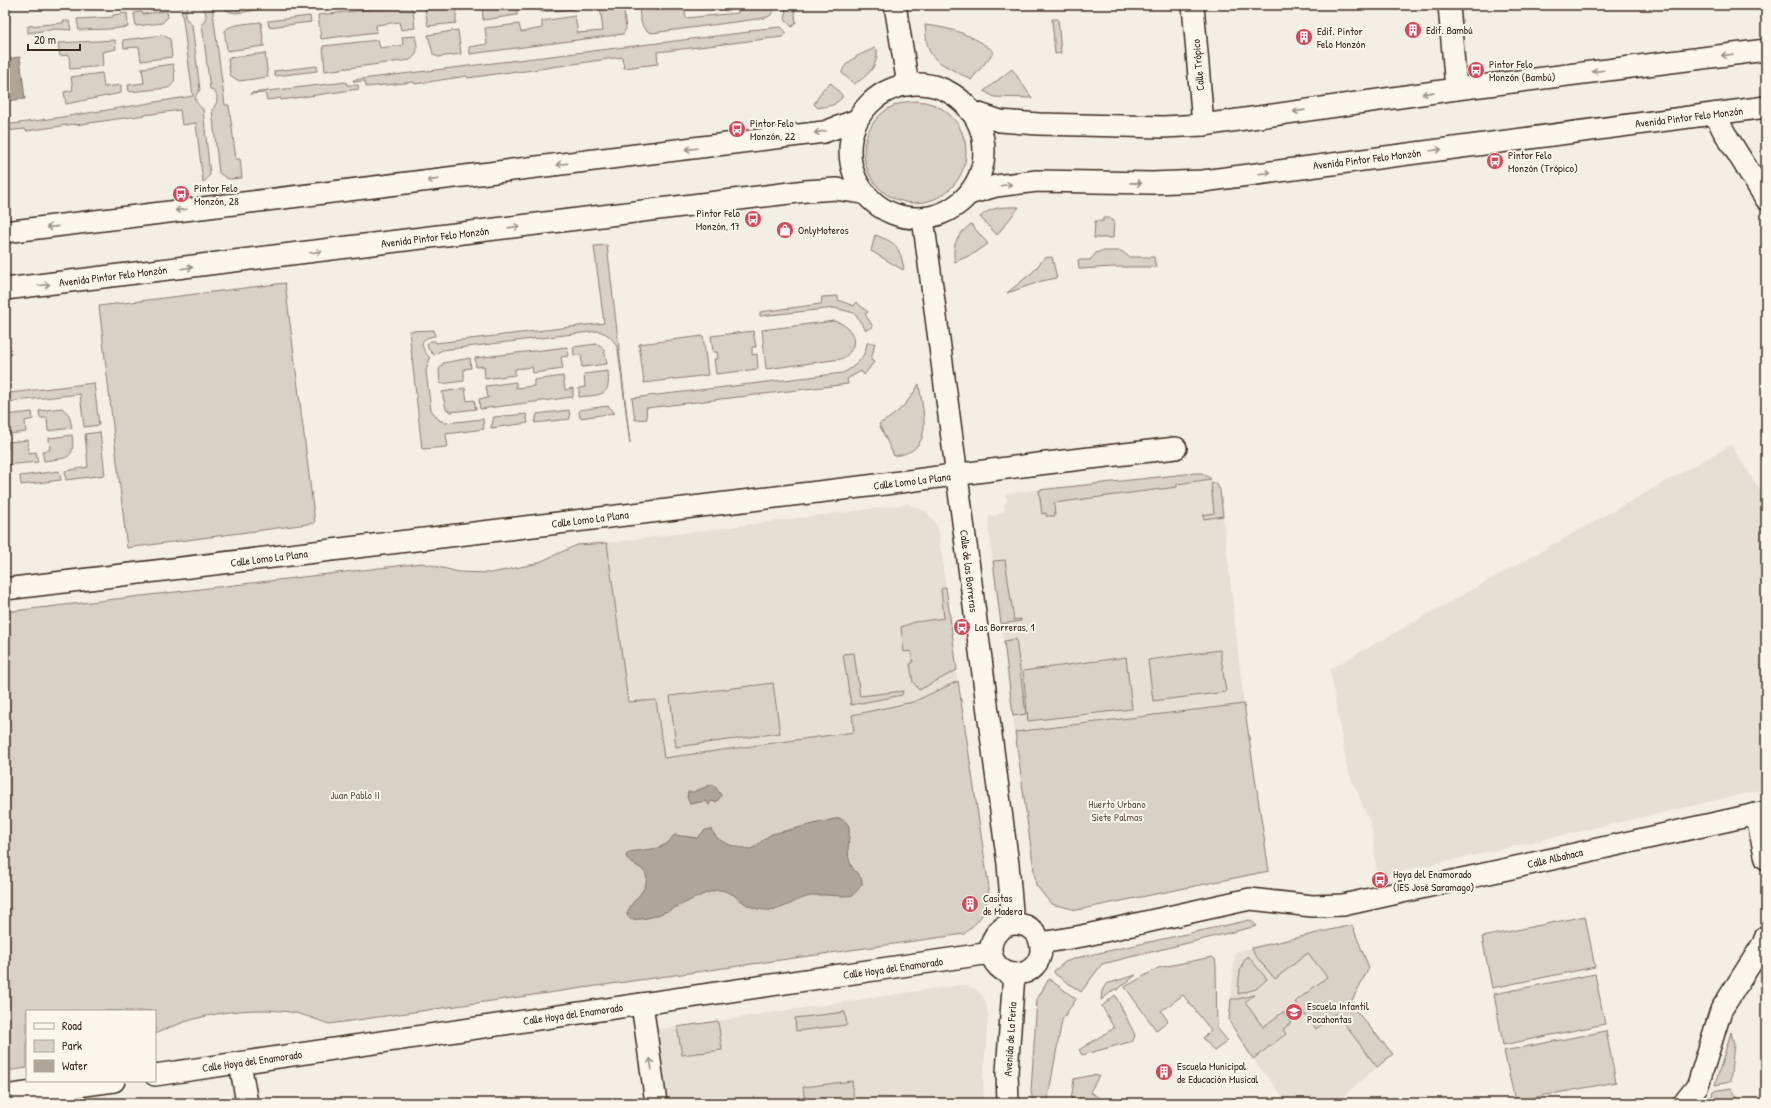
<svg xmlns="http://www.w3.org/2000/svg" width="1771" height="1108" viewBox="0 0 1771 1108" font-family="'Patrick Hand',sans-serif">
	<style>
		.built { fill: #e5dfd4 }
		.green { fill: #d8d1c6; stroke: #8a7e72 }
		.water { fill: #afa69a; stroke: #817468 }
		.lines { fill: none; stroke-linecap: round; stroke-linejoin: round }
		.minor-casing { stroke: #3b2a1e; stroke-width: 24 }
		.minor { stroke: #fbf7ec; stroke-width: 21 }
		.oneway { stroke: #9b9085 }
		.labels { text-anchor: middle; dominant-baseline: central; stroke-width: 4; stroke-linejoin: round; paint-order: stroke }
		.poi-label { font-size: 11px; fill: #3b2a1e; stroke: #fbf7ec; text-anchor: start }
		.street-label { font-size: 11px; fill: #3b2a1e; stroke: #fbf7ec }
		.park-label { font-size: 11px; fill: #625448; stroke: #fbf7ec }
	</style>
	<rect width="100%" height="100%" fill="#f3efe4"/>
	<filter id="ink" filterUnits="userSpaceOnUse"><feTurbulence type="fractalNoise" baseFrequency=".025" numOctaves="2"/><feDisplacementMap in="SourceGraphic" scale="8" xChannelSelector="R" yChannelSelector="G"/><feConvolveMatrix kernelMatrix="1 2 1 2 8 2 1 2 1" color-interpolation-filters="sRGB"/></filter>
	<g filter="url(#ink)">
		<g class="built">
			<polygon points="1731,445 1766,500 1766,789 1377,877 1372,827 1347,768 1330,669"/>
			<polygon points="1195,473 1202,473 1216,483 1220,490 1244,704 1015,732 988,524 989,516 995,516 998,513 1002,513 1005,509 1004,505 1008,501 1005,495 1009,493"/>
			<polygon points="908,504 927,512 938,527 962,717 664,758 656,700 628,702 607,543"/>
			<polygon points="1352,925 1369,968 1350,1004 1393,1054 1335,1103 1288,1103 1253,1059 1229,1021 1235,952"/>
			<polygon points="958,985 966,985 977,990 983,996 987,1007 988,1015 983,1081 984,1103 666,1103 656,1030"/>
		</g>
		<g class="green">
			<path d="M181 5H189L186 11 185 17 192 25 200 90C192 97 196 104 203 109L210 175 203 183 196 123 182 125 180 110 75 125V124L26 131 25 129 5 131V125C68 117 130 106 193 96Z"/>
			<path d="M200 5H212L225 105H229L236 159H240L242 178 228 179 219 173 212 110C218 103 220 93 210 89L202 24C208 17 207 11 200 5Z"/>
			<path d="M222 5H260V9C249 11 227 18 222 5Z"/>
			<polygon points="428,5 460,5 456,10 456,23 428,26 425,9"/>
			<polygon points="482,5 574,5 574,9 541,12 539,5 517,8 517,15 483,20"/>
			<polygon points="600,5 623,5 626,29 623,34 470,54 469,47 487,44 485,28 519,24 521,32 542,28 542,21 575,16 578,33 603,31"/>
			<path d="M664 5H684L686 18 738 13V5H773V11L770 16 765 18 652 33C640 30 640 18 639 7Z"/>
			<polygon points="785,5 794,5 796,22 792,27 785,19 786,15"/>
			<polygon points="404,6 409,6 413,10 415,28 401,30 399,22 376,25 377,32 321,39 318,15"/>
			<polygon points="167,11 168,17 162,23 136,26 134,13 142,12 143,14"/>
			<polygon points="127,13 128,27 109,29 79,30 77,19 113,17 113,15"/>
			<polygon points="310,16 311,22 269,27 268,21"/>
			<polygon points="1058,19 1061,53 1055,54 1052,19"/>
			<polygon points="63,21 69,21 71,30 56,29 28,33 28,26 63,23"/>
			<path d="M261 22 264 46 227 51C227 45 224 37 225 31 227 24 254 23 261 22Z"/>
			<path d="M925 25C952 28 974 35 994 52L971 80C958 71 934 64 929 50 926 42 926 33 925 25Z"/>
			<polygon points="781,27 787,33 782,37 657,52 658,64 624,68 622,57 518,72 517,71 468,78 467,76 415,84 414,82 366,87 365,81 354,82 353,80 749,32 750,30"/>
			<polygon points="458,30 461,54 438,57 433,54 428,35"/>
			<polygon points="163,35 170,39 172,57 141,61 139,47 124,48 123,40"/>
			<path d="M415 36C417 45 420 54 410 60L325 71 323 46 378 40 380 48 403 45 402 37Z"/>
			<polygon points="115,40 116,49 102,52 103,66 70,69 69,55 60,56 58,43"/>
			<path d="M875 48 877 50C878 66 868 76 854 84L842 73C844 60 864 53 875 48Z"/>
			<polygon points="265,53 268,77 239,81 230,75 228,58"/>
			<path d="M173 64C174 74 178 82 168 88L129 92 128 85 144 83 142 68Z"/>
			<polygon points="317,66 317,71 275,76 274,71"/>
			<polygon points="1012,69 1032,98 994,97 984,91"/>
			<polygon points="102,73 104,87 121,85 121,93 66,104 64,92 73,90 71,77"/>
			<polygon points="346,82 347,85 358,85 359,89 281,100 281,98 267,100 265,93 250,94 251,93"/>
			<polygon points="831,83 842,95 842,98 833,105 818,108 814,104 823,89"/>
			<circle cx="915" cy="152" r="51"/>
			<path d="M1019 207 997 235 980 217C992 206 1004 207 1019 207Z"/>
			<polygon points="1103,218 1109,218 1114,221 1113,238 1094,238 1095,221 1103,221"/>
			<path d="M971 224 988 244 975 253 955 262C951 245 958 234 971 224Z"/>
			<path d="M875 235C897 243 899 246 904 268L903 270 871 251Z"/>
			<path d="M607 245 630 443 618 350C614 339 609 334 598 331L442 350 434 355 428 349 427 344 430 341H435L436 343 604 323 594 246Z"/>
			<polygon points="1101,251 1121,251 1129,257 1154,257 1156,267 1113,267 1079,269 1078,260 1090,260 1096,253"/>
			<polygon points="1052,257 1057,278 1042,281 1007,293 1034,271 1044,258"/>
			<polygon points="285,283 315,523 127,548 99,306"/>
			<polygon points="838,296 838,300 854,306 856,302 868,312 865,314 873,327 866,330 854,313 835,308 760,316 760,312 821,304 822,297"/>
			<path d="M834 321C856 326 861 349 841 359L766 369 762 330Z"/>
			<path d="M434 330 435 336C417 338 421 348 430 358L426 371 431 410 439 420 446 423 483 419 484 429 446 434 448 447 422 449 409 331Z"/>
			<polygon points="753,331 756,347 752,347 752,355 757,354 758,369 716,374 714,359 718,359 717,352 713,352 711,336"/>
			<polygon points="703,336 708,375 644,383 639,344"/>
			<path d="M867 343H875L871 360 874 362 864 375 861 371 847 379 848 384 646 408 647 419 635 420 632 398 843 373C856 366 865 358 867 343Z"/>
			<path d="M596 344C606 345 605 356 607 364L582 367 581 355H574L573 347Z"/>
			<polygon points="567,347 569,356 561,357 563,369 533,373 532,367 515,369 515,375 485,379 484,366 476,367 475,358"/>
			<polygon points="470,358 471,368 464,369 464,381 440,384 439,370 443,363"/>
			<path d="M608 371C611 398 601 394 579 397V388L585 387 584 374Z"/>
			<polygon points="563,376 565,390 573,388 573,397 480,409 479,399 488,398 486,386 516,382 516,388 534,386 534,380"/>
			<polygon points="94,383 99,425 84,427 80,394 7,402 7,397 10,397 9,393"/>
			<path d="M919 384C923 414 936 451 894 456L879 424C897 415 909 402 919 384Z"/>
			<polygon points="465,388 467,401 474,400 476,409 451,412 446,409 442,392"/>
			<polygon points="608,406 615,413 580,418 579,410"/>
			<polygon points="62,408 69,415 72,428 48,431 47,418 40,418 39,411"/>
			<polygon points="569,410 570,419 535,423 537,414"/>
			<polygon points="32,412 33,419 25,421 26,432 9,434 7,428 5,428 5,415"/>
			<polygon points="526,414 528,423 491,428 494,417"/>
			<polygon points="100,432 105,475 66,480 65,471 88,467 85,434"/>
			<path d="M72 435C76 461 65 458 44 461L42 451 50 450 49 438Z"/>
			<polygon points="28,440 29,453 36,452 38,462 5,465 5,448 9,447 8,442"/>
			<polygon points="59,471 61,480 21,485 20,476"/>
			<polygon points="1195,473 1202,473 1211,479 1177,484 1177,487 1054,503 1055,516 1046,516 1046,513 1042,514 1039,490"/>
			<polygon points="1216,483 1220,490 1223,516 1204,519 1203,515 1214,513 1211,484"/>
			<path d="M607 543 628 702 656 700 664 758 854 732 852 715 913 702 958 681 989 888C986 913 983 917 964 934L329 1024C317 1020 303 1014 290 1012 245 1006 196 1014 155 1034V1011H27V1068L5 1071V612L422 563 459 572 491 573 535 564 577 545Z"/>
			<polygon points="1005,560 1014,620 1021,619 1021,621 1001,624 993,561"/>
			<polygon points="946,587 957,670 919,690 913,682 910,664 913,662 911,651 904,652 901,627 915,622 944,618 941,589"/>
			<polygon points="1016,639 1026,714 1013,716 1004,641"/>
			<polygon points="1220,650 1226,692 1153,701 1148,660"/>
			<polygon points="854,653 860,696 903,691 902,695 851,705 843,654"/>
			<polygon points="1126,657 1132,709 1028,721 1023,671"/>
			<polygon points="773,683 780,733 676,747 670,696"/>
			<polygon points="1244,704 1269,871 1077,910 1051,904 1036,885 1015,732"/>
			<polygon points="1585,916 1595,967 1492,988 1482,937"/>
			<polygon points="1250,920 1257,926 1102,964 1081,992 1055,974 1054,971 1065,962 1076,958"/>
			<polygon points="1352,925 1369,968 1350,1004 1393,1054 1377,1067 1336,1013 1316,1029 1295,1002 1327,977 1308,953 1275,979 1254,954 1252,948"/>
			<path d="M1248 956 1267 979 1256 989 1238 994C1239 980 1238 967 1248 956Z"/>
			<polygon points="1212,957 1215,959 1216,966 1217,1028 1228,1041 1214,1051 1203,1038 1211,1030 1183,995 1161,1011 1168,1021 1156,1030 1125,987 1158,968"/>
			<polygon points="1595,974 1605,1024 1503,1045 1494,994"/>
			<polygon points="1136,975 1117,990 1115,989 1101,1000 1102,991 1106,984"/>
			<polygon points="1049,979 1076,999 1062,1020 1048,1098 1054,1103 1033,1103 1031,1091 1037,999"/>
			<polygon points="1115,995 1135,1035 1133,1041 1082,1055 1079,1050 1114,1028 1102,1006"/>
			<polygon points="1254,995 1245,1002 1263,1027 1283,1012 1291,1023 1283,1029 1286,1034 1253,1059 1229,1021 1231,999 1237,999"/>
			<polygon points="845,1012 847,1025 796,1031 795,1018"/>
			<polygon points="718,1021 722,1050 682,1055 677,1027"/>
			<polygon points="1606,1031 1616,1082 1515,1101 1504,1051"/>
			<polygon points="1731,1032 1734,1044 1730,1082 1715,1085"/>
			<polygon points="1093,1075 1099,1076 1090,1092 1107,1103 1074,1103 1071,1101 1074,1079"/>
			<polygon points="852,1081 854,1103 805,1103 803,1087"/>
			<polygon points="1731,1088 1738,1099 1735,1101 1734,1100 1723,1103 1710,1103 1713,1091"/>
		</g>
		<g class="water">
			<polygon points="20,57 25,99 5,101 5,59"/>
			<polygon points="713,784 721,795 719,799 716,802 711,801 709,805 706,801 690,804 687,797 688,792 693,792"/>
			<path d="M839 818 845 821 849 826C850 839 845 855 852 867 855 872 859 874 862 880V885L853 895C840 898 824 893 811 896 798 898 788 907 776 909 771 911 763 910 758 909 743 907 734 889 717 890 691 896 657 923 630 919L627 915C629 901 645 896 647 878 645 865 629 866 626 856L629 852 658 848 668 843 674 835 697 838 705 830 711 829C718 844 735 847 750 849 757 847 764 838 772 834Z"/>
		</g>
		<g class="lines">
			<g class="minor-casing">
				<g id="minor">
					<polyline points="895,5 908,85"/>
					<polyline points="1193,5 1203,125"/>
					<polyline points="1449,5 1456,89"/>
					<circle cx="917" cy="151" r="67"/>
					<polyline points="970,111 1000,121 1039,124 1163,127 1203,125 1456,89 1766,50"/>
					<polyline points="1715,114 1723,130 1766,199"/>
					<polyline points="969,194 996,186 1037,181 1152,183 1203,181 1766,107"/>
					<polyline points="923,218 1008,864 1013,923"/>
					<polyline points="5,232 824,132 857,120"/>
					<polyline points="5,289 806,191 836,189 864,193"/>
					<polyline points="5,589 885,484 1030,465 1176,448"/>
					<polyline points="1756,814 1766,859"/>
					<circle cx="1016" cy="949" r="25"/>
					<polyline points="1041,943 1082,936 1250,899 1312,906 1343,905 1766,812"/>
					<polyline points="642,1004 656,1103"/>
					<polyline points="240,1063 247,1103"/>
					<polyline points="155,1075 991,953"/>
					<polyline points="5,1096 114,1081"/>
					<polyline points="1008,1103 1007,1072 1014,974"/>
					<polyline points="1684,1103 1698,1085 1721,1010 1763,944 1766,936"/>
				</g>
			</g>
			<use href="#minor" class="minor"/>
		</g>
		<defs><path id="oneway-shaft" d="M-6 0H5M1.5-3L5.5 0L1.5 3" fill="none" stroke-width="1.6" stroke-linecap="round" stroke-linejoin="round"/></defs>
		<g class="oneway">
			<use href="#oneway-shaft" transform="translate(1727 55) rotate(173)"/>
			<use href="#oneway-shaft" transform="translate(1598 71) rotate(173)"/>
			<use href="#oneway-shaft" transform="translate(1428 93) rotate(172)"/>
			<use href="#oneway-shaft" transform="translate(1299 111) rotate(172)"/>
			<use href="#oneway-shaft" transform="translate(820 132) rotate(170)"/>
			<use href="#oneway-shaft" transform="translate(691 149) rotate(173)"/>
			<use href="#oneway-shaft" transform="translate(1436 150) rotate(-7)"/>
			<use href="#oneway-shaft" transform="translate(562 164) rotate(173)"/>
			<use href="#oneway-shaft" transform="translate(1265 173) rotate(-7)"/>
			<use href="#oneway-shaft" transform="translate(433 180) rotate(173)"/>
			<use href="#oneway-shaft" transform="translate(1136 183) rotate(1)"/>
			<use href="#oneway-shaft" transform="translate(1006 185) rotate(-7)"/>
			<use href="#oneway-shaft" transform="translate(181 210) rotate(173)"/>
			<use href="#oneway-shaft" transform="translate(52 227) rotate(174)"/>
			<use href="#oneway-shaft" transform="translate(514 227) rotate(-7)"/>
			<use href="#oneway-shaft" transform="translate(316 252) rotate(-7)"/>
			<use href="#oneway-shaft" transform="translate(187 268) rotate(-7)"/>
			<use href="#oneway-shaft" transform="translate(44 285) rotate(-7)"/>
			<use href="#oneway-shaft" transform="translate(651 1064) rotate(-98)"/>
		</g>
	</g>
	<defs>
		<g id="building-disc" transform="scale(0.9)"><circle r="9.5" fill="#d1495b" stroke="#fbf7ec"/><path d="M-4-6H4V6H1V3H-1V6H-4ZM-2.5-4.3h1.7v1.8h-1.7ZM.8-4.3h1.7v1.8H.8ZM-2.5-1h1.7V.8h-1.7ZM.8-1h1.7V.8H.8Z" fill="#fff"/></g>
		<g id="bus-disc" transform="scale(0.9)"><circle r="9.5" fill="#d1495b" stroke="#fbf7ec"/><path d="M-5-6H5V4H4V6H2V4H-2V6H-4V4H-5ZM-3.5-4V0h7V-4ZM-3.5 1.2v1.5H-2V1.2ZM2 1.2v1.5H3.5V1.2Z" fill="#fff"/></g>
		<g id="shop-disc" transform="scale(0.9)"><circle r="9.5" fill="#d1495b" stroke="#fbf7ec"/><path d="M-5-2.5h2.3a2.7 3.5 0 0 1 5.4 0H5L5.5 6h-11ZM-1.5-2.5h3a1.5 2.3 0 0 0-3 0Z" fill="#fff"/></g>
		<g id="school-disc" transform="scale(0.9)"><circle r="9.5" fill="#d1495b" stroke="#fbf7ec"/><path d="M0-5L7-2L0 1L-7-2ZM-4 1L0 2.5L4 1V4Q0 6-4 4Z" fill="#fff"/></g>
	</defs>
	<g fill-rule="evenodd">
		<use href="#building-disc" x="1413" y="30"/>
		<use href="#building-disc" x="1304" y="37"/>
		<use href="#bus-disc" x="1476" y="70"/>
		<use href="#bus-disc" x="737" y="129"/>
		<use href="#bus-disc" x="1495" y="161"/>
		<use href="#bus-disc" x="181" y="194"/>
		<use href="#bus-disc" x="753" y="219"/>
		<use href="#shop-disc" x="785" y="230"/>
		<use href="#bus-disc" x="962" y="627"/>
		<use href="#bus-disc" x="1380" y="880"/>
		<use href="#building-disc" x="970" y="904"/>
		<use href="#school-disc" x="1294" y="1012"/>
		<use href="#building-disc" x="1164" y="1072"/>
	</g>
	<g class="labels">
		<g class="poi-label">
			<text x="1426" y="30">Edif. Bambú</text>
			<text x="1317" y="31">Edif. Pintor<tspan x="1317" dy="13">Felo Monzón</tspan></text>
			<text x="1489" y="64">Pintor Felo<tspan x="1489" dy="13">Monzón (Bambú)</tspan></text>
			<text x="750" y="123">Pintor Felo<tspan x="750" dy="13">Monzón, 22</tspan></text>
			<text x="1508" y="155">Pintor Felo<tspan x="1508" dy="13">Monzón (Trópico)</tspan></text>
			<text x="194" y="188">Pintor Felo<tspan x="194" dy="13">Monzón, 28</tspan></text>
			<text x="740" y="213" text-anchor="end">Pintor Felo<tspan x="740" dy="13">Monzón, 17</tspan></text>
			<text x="798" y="230">OnlyMoteros</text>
			<text x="975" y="627">Las Borreras, 1</text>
			<text x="1393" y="874">Hoya del Enamorado<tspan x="1393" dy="13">(IES José Saramago)</tspan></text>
			<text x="983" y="898">Casitas<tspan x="983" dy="13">de Madera</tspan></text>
			<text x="1307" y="1006">Escuela Infantil<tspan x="1307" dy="13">Pocahontas</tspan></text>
			<text x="1177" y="1066">Escuela Municipal<tspan x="1177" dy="13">de Educación Musical</tspan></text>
		</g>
		<g class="street-label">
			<text transform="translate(1198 65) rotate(-95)">Calle Trópico</text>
			<text transform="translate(1689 117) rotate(-7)">Avenida Pintor Felo Monzón</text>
			<text transform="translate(1367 159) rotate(-7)">Avenida Pintor Felo Monzón</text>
			<text transform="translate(435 237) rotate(-7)">Avenida Pintor Felo Monzón</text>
			<text transform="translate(113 276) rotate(-7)">Avenida Pintor Felo Monzón</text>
			<text transform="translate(912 481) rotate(-7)">Calle Lomo La Plana</text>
			<text transform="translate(590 519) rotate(-7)">Calle Lomo La Plana</text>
			<text transform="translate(269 558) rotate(-7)">Calle Lomo La Plana</text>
			<text transform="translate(969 571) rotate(83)">Calle de las Borreras</text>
			<text transform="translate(1555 858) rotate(-13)">Calle Albahaca</text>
			<text transform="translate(893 968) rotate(-8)">Calle Hoya del Enamorado</text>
			<text transform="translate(573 1014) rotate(-8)">Calle Hoya del Enamorado</text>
			<text transform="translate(1010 1039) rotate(-86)">Avenida de La Feria</text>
			<text transform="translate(252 1061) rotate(-8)">Calle Hoya del Enamorado</text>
		</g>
		<g class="park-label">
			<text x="355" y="795">Juan Pablo II</text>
			<text x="1117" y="804">Huerto Urbano<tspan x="1117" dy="13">Siete Palmas</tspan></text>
		</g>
	</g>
	<rect width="1771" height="1108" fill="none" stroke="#fbf7ec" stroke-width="20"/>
	<rect x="10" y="10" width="1751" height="1088" fill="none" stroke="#3b2a1e" stroke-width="1.5" filter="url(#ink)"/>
	<rect x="26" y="1010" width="130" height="72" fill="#fbf7ec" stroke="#aea59a"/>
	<rect x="34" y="1023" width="20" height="6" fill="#fbf7ec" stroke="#aea59a"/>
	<text x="62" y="1030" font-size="12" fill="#3b2a1e">Road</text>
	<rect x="34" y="1040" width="20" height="12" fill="#d8d1c6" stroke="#aea59a"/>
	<text x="62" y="1050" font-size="12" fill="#3b2a1e">Park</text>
	<rect x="34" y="1060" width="20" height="12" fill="#afa69a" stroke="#aea59a"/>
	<text x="62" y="1070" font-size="12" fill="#3b2a1e">Water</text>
	<path d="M28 44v6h52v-6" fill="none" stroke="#3b2a1e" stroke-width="2"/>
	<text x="34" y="44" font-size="12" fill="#3b2a1e" stroke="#fbf7ec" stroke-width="3" paint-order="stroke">20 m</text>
</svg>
